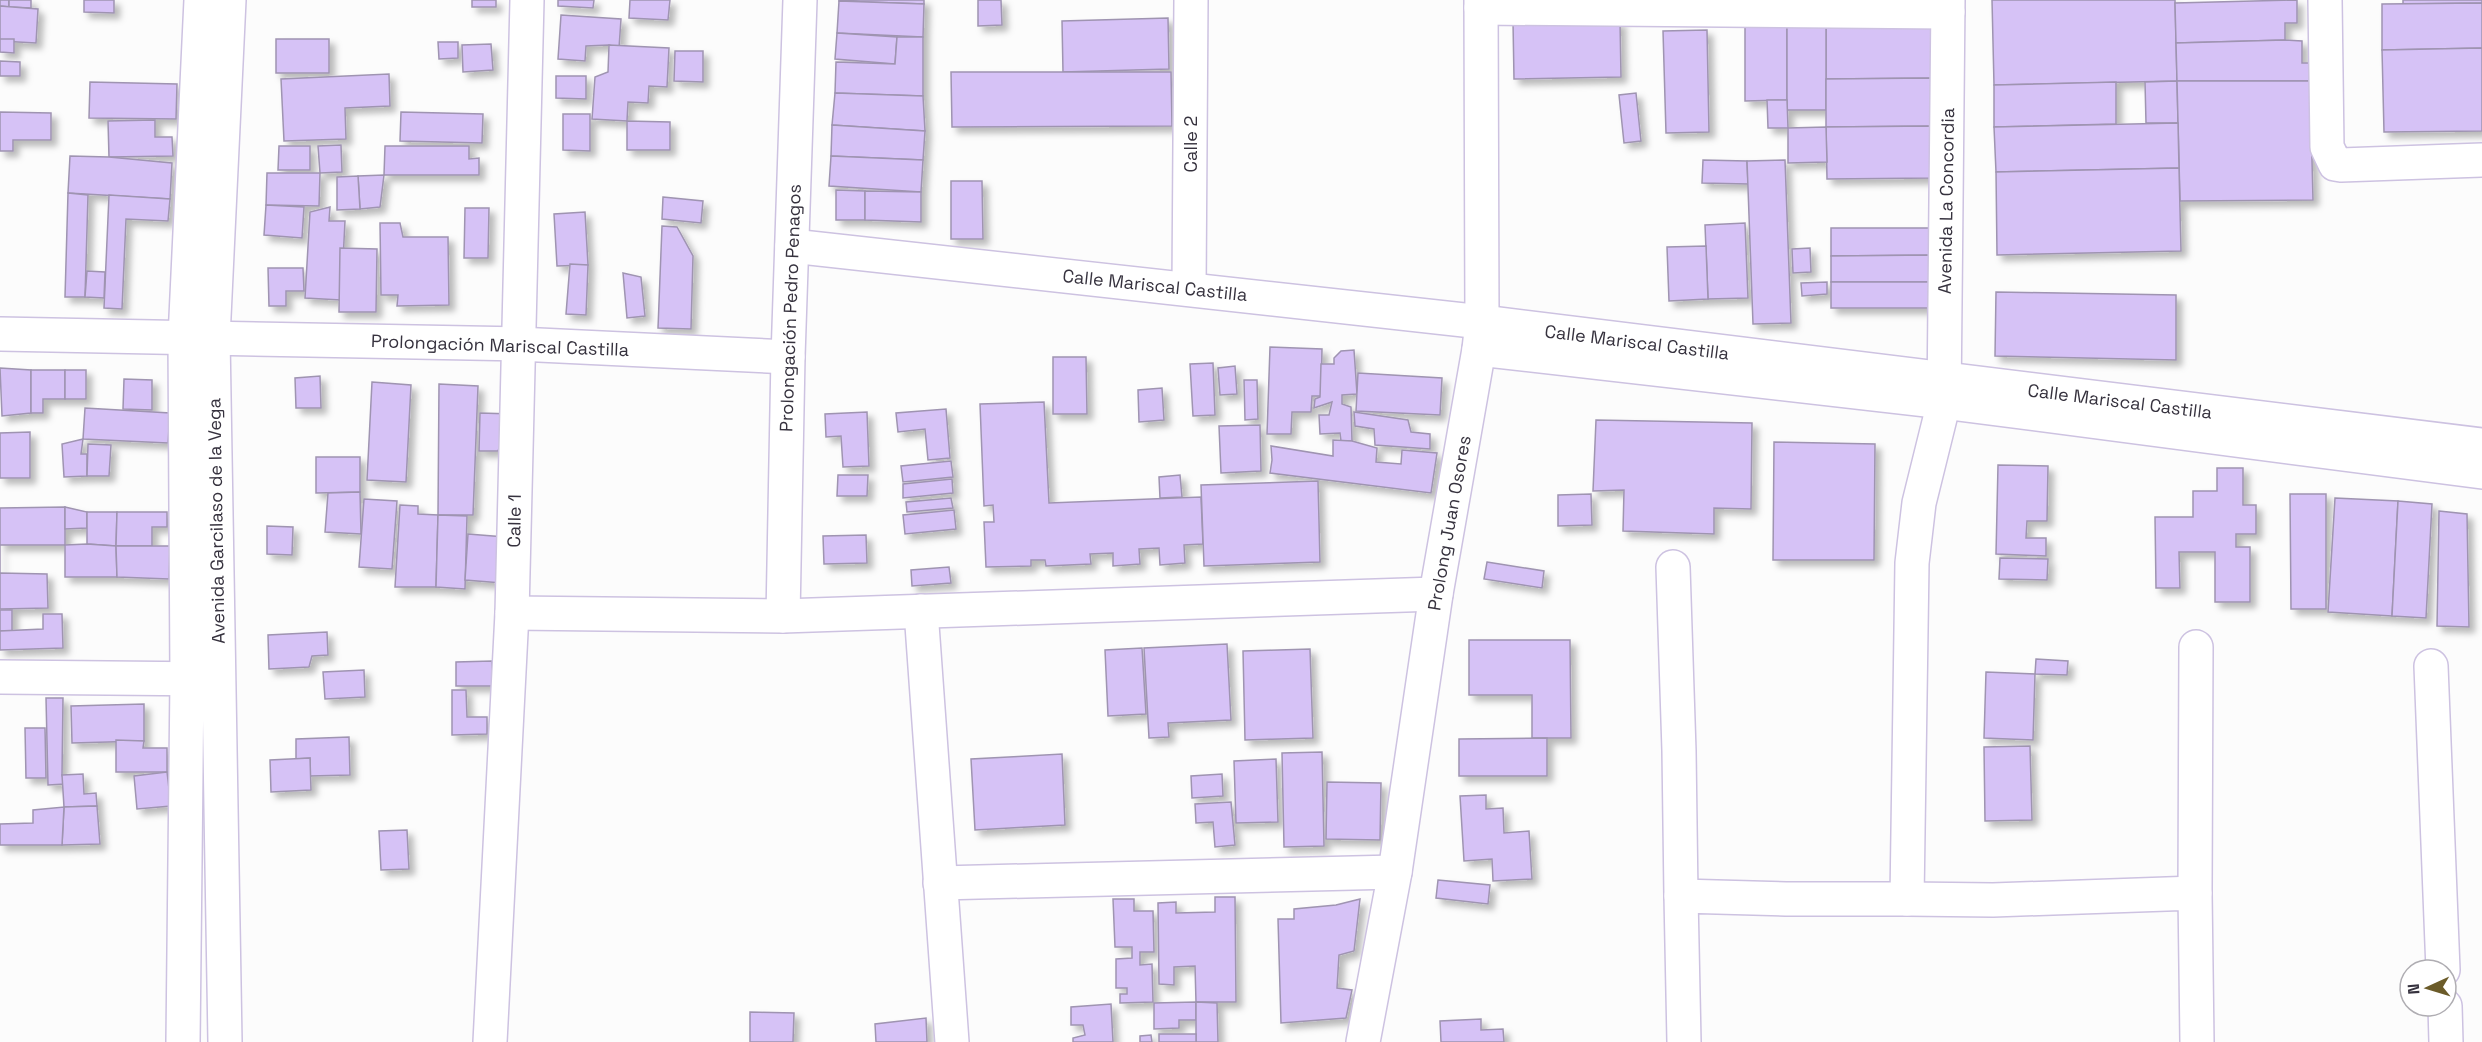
<svg xmlns="http://www.w3.org/2000/svg" width="2482" height="1042" viewBox="0 0 2482 1042" font-family="'Space Grotesk',sans-serif">
	<style>
		.building { fill: #d6c2f6; stroke: #9f94b1; stroke-width: 1.5; filter: url(#shadow) }
		.lines { fill: none; stroke-linecap: round; stroke-linejoin: round }
		.minor-casing { stroke: #cdc2e1; stroke-width: 36 }
		.tertiary-casing { stroke: #cdc2e1; stroke-width: 36 }
		.minor { stroke: #fff; stroke-width: 33 }
		.tertiary { stroke: #fff; stroke-width: 33 }
		.labels { text-anchor: middle; dominant-baseline: central; stroke-width: 4.5; stroke-linejoin: round; paint-order: stroke }
		.street-label { font-size: 18px; fill: #36323e; stroke: #fff }
	</style>
	<defs>
		<filter id="shadow"><feDropShadow dx="5.5" dy="5.5" stdDeviation="3" flood-color="#0004"/></filter>
	</defs>
	<rect width="100%" height="100%" fill="#fcfcfc"/>
	<g class="building">
		<polygon points="0,0 9,0 9,7 0,6"/>
		<polygon points="9,0 31,0 31,8 9,7"/>
		<polygon points="84,0 114,0 114,13 84,12"/>
		<rect x="472" y="0" width="24" height="7"/>
		<polygon points="558,0 594,0 593,8 558,6"/>
		<polygon points="630,0 670,0 668,20 629,18"/>
		<polygon points="924,0 924,4 839,1 839,0"/>
		<polygon points="978,0 1001,0 1002,25 978,26"/>
		<polygon points="1992,0 2175,0 2177,81 1994,85"/>
		<polygon points="2297,0 2297,23 2285,23 2285,40 2176,43 2175,3"/>
		<polygon points="2403,0 2482,0 2482,3 2403,4"/>
		<polygon points="839,1 924,4 923,37 837,33"/>
		<polygon points="2482,3 2482,48 2382,50 2382,4"/>
		<polygon points="0,6 38,9 36,43 0,41"/>
		<polygon points="561,15 621,19 619,48 609,45 586,46 585,61 558,59"/>
		<polygon points="1168,18 1169,69 1063,72 1062,21"/>
		<polygon points="1620,21 1621,77 1514,79 1513,22"/>
		<polygon points="1932,25 1932,78 1826,79 1826,26"/>
		<polygon points="1745,26 1787,26 1787,100 1745,101"/>
		<rect x="1787" y="26" width="39" height="84"/>
		<polygon points="1707,30 1709,132 1666,133 1663,31"/>
		<polygon points="837,33 897,37 895,64 835,59"/>
		<polygon points="897,37 923,37 923,96 835,93 836,62 895,64"/>
		<polygon points="0,39 14,39 14,53 0,52"/>
		<rect x="276" y="39" width="53" height="34"/>
		<polygon points="2285,40 2302,41 2302,63 2310,63 2310,81 2177,81 2176,43"/>
		<polygon points="438,42 458,42 458,58 439,59"/>
		<polygon points="491,44 493,70 463,72 462,45"/>
		<polygon points="609,45 669,48 667,87 649,86 648,103 628,102 627,121 592,119 595,77 608,72"/>
		<polygon points="2482,48 2482,131 2384,132 2382,50"/>
		<polygon points="675,51 703,51 703,82 674,81"/>
		<polygon points="0,61 20,62 20,76 0,76"/>
		<polygon points="951,72 1171,72 1172,126 952,127"/>
		<polygon points="389,74 390,106 345,108 346,139 284,141 281,79"/>
		<polygon points="556,76 586,76 586,99 556,98"/>
		<polygon points="1932,78 1932,126 1826,127 1826,79"/>
		<polygon points="2177,81 2178,123 2146,123 2145,82"/>
		<polygon points="2177,81 2310,81 2313,200 2180,201"/>
		<polygon points="90,82 177,84 176,119 89,118"/>
		<polygon points="2116,82 2116,124 1994,127 1994,85"/>
		<polygon points="835,93 923,96 925,131 832,125"/>
		<polygon points="1636,93 1641,141 1624,143 1619,95"/>
		<polygon points="1767,100 1787,100 1788,128 1768,128"/>
		<polygon points="0,112 51,113 51,140 13,140 13,151 0,151"/>
		<polygon points="401,112 483,114 482,143 400,141"/>
		<polygon points="563,114 590,114 590,151 563,150"/>
		<polygon points="155,120 155,137 172,137 173,156 109,157 108,121"/>
		<polygon points="627,121 670,122 670,150 627,150"/>
		<polygon points="2178,123 2179,168 1996,172 1994,127"/>
		<polygon points="832,125 925,131 923,160 831,156"/>
		<polygon points="1932,126 1933,178 1827,179 1826,127"/>
		<polygon points="1826,127 1827,162 1788,163 1788,128"/>
		<polygon points="341,145 342,172 320,173 318,146"/>
		<polygon points="279,146 310,146 310,170 278,170"/>
		<polygon points="385,146 469,146 469,159 479,158 479,175 384,175"/>
		<polygon points="70,156 109,157 172,163 170,199 68,193"/>
		<polygon points="831,156 923,160 921,192 829,186"/>
		<polygon points="1703,160 1747,161 1748,184 1702,183"/>
		<polygon points="1785,160 1791,323 1753,324 1747,161"/>
		<polygon points="2179,168 2181,251 1997,255 1996,172"/>
		<polygon points="267,173 320,173 319,206 266,205"/>
		<polygon points="384,175 380,207 360,209 358,176"/>
		<polygon points="358,176 360,209 337,210 337,177"/>
		<polygon points="951,181 982,181 983,239 951,239"/>
		<polygon points="836,190 865,191 865,220 836,220"/>
		<polygon points="865,191 921,192 921,222 865,220"/>
		<polygon points="68,193 88,195 85,297 65,297"/>
		<polygon points="109,195 170,199 168,221 126,219 122,309 104,308"/>
		<polygon points="663,197 703,201 701,223 662,219"/>
		<polygon points="266,205 304,207 302,238 264,235"/>
		<polygon points="330,207 329,221 345,221 341,300 305,298 310,212"/>
		<polygon points="465,208 489,208 488,258 464,258"/>
		<polygon points="585,212 588,265 557,266 554,214"/>
		<polygon points="380,223 400,223 403,237 448,237 449,305 397,306 398,295 381,295"/>
		<polygon points="1745,223 1748,298 1708,299 1705,225"/>
		<polygon points="662,226 677,227 693,256 691,329 658,328"/>
		<polygon points="1831,228 1932,228 1932,255 1831,256"/>
		<polygon points="1706,246 1708,299 1669,301 1667,247"/>
		<polygon points="340,248 377,249 376,312 339,312"/>
		<polygon points="1810,248 1811,272 1793,273 1792,249"/>
		<polygon points="1932,255 1932,282 1831,282 1831,256"/>
		<polygon points="570,264 588,265 586,315 566,314"/>
		<polygon points="268,268 303,268 304,291 286,291 286,306 269,306"/>
		<polygon points="87,271 105,272 104,298 85,297"/>
		<polygon points="623,273 641,277 645,316 627,318"/>
		<polygon points="1827,282 1827,294 1802,296 1801,283"/>
		<rect x="1831" y="282" width="101" height="26"/>
		<polygon points="1996,292 2176,295 2176,360 1995,356"/>
		<polygon points="1270,347 1322,349 1321,396 1312,396 1311,412 1292,412 1291,434 1267,434"/>
		<polygon points="1354,350 1357,394 1342,395 1342,404 1351,407 1352,441 1341,441 1340,433 1320,434 1319,415 1329,415 1332,402 1314,408 1315,399 1320,397 1321,364 1334,364 1334,358 1341,351"/>
		<polygon points="1053,357 1086,357 1087,414 1053,414"/>
		<polygon points="1213,363 1215,415 1193,416 1190,364"/>
		<polygon points="1235,366 1237,394 1220,395 1218,368"/>
		<polygon points="0,368 31,370 31,413 2,416"/>
		<polygon points="31,370 65,370 65,399 43,399 43,413 31,413"/>
		<rect x="65" y="370" width="21" height="29"/>
		<polygon points="1358,373 1442,378 1440,415 1356,411"/>
		<polygon points="320,376 321,408 296,408 295,378"/>
		<polygon points="124,379 152,380 152,410 123,409"/>
		<polygon points="1244,380 1257,380 1258,419 1245,420"/>
		<polygon points="372,382 411,385 406,482 367,480"/>
		<polygon points="439,384 478,386 473,515 438,515"/>
		<polygon points="1162,388 1164,420 1139,422 1138,390"/>
		<polygon points="1044,402 1049,503 1201,497 1203,544 1184,545 1185,563 1160,565 1159,548 1139,549 1140,564 1113,566 1113,553 1090,554 1091,564 1046,566 1045,560 1031,560 1031,566 986,567 984,522 994,522 993,505 984,506 980,404"/>
		<polygon points="85,408 170,413 168,443 83,439"/>
		<polygon points="946,409 950,458 928,460 925,429 898,432 896,413"/>
		<polygon points="867,412 869,466 843,467 841,436 826,437 825,414"/>
		<polygon points="1354,412 1408,420 1411,432 1430,434 1430,449 1375,445 1374,429 1355,426"/>
		<polygon points="480,413 512,414 498,451 479,451"/>
		<polygon points="1596,420 1752,423 1751,509 1714,508 1714,534 1623,531 1624,490 1593,491"/>
		<polygon points="1260,425 1261,471 1221,473 1219,426"/>
		<polygon points="30,432 30,478 0,478 0,433"/>
		<polygon points="83,439 81,454 87,454 87,476 64,477 62,444"/>
		<polygon points="1333,440 1352,441 1377,448 1376,462 1401,464 1402,450 1437,453 1431,493 1270,473 1272,460 1271,446 1333,456"/>
		<polygon points="1774,442 1875,444 1874,560 1773,560"/>
		<polygon points="88,444 111,445 109,476 87,476"/>
		<polygon points="316,457 360,457 360,492 316,493"/>
		<polygon points="951,461 953,477 903,482 901,466"/>
		<polygon points="1998,465 2048,466 2047,521 2027,521 2026,538 2046,538 2046,556 1996,554"/>
		<polygon points="2217,468 2243,468 2243,505 2256,505 2256,534 2236,534 2236,547 2250,547 2250,602 2215,602 2215,552 2179,552 2180,588 2156,588 2155,517 2193,517 2193,491 2217,491"/>
		<polygon points="838,475 868,475 867,496 837,496"/>
		<polygon points="1180,475 1182,497 1160,498 1159,477"/>
		<polygon points="952,479 953,493 903,498 903,484"/>
		<polygon points="1318,481 1320,562 1204,566 1201,485"/>
		<polygon points="360,492 361,534 325,532 328,493"/>
		<polygon points="1591,494 1592,525 1558,526 1558,495"/>
		<polygon points="2290,494 2326,494 2326,609 2291,609"/>
		<polygon points="951,498 953,508 907,512 906,502"/>
		<polygon points="2335,498 2398,501 2392,616 2328,612"/>
		<polygon points="364,499 397,501 392,569 359,567"/>
		<polygon points="2398,501 2432,504 2426,618 2392,616"/>
		<polygon points="400,505 418,506 418,514 438,515 436,587 395,587"/>
		<polygon points="65,507 65,545 0,545 0,573 0,508"/>
		<polygon points="65,507 87,512 87,528 65,529"/>
		<polygon points="954,510 956,529 905,534 903,515"/>
		<polygon points="2439,511 2467,514 2469,627 2437,626"/>
		<polygon points="87,512 117,512 116,546 87,544"/>
		<polygon points="117,512 167,512 167,527 152,527 152,546 116,546"/>
		<polygon points="438,515 467,516 465,589 436,587"/>
		<polygon points="267,526 293,527 292,555 267,554"/>
		<polygon points="468,534 505,537 502,583 465,580"/>
		<polygon points="866,535 867,563 824,564 823,536"/>
		<polygon points="87,544 116,546 117,577 65,577 65,545"/>
		<polygon points="116,546 170,546 169,579 117,577"/>
		<polygon points="2000,558 2048,559 2047,580 1999,579"/>
		<polygon points="1487,562 1544,571 1542,588 1484,579"/>
		<polygon points="949,567 951,583 912,586 911,570"/>
		<polygon points="0,573 47,574 48,608 0,609"/>
		<rect x="0" y="610" width="12" height="21"/>
		<polygon points="43,614 62,614 63,648 0,650 0,631 43,629"/>
		<polygon points="327,632 328,655 312,656 309,667 269,669 268,635"/>
		<polygon points="1469,640 1570,640 1571,738 1532,738 1532,695 1469,695"/>
		<polygon points="1227,644 1231,720 1168,723 1169,737 1149,738 1144,648"/>
		<polygon points="1142,648 1146,714 1108,716 1105,650"/>
		<polygon points="1310,649 1313,738 1245,740 1243,651"/>
		<polygon points="2036,659 2068,661 2067,675 2035,674"/>
		<polygon points="492,661 492,686 456,686 456,662"/>
		<polygon points="364,670 365,697 325,699 323,672"/>
		<polygon points="1986,672 2035,674 2033,740 1984,738"/>
		<polygon points="452,690 466,690 467,717 487,717 487,734 452,735"/>
		<polygon points="46,698 63,698 62,775 65,784 48,785"/>
		<polygon points="144,704 144,741 72,743 71,706"/>
		<polygon points="25,728 45,728 46,778 26,778"/>
		<polygon points="349,737 350,775 310,776 310,758 296,759 296,739"/>
		<polygon points="1547,738 1547,776 1459,776 1459,739"/>
		<polygon points="116,740 144,741 143,748 167,748 167,772 116,772"/>
		<polygon points="2030,746 2032,820 1985,821 1984,747"/>
		<polygon points="1322,752 1324,846 1284,847 1282,753"/>
		<polygon points="1062,754 1065,825 975,830 971,759"/>
		<polygon points="310,758 311,790 271,792 270,760"/>
		<polygon points="1276,759 1278,822 1236,823 1234,761"/>
		<polygon points="167,772 171,806 137,809 134,776"/>
		<polygon points="83,774 84,794 96,793 97,806 64,807 62,775"/>
		<polygon points="1222,774 1223,796 1192,798 1191,776"/>
		<polygon points="1327,782 1381,783 1380,840 1326,839"/>
		<polygon points="1486,795 1486,809 1503,808 1504,833 1529,831 1532,879 1493,881 1492,859 1464,861 1460,796"/>
		<polygon points="1231,802 1235,845 1215,847 1213,822 1196,823 1195,804"/>
		<polygon points="97,806 100,844 62,845 64,807"/>
		<polygon points="64,807 62,845 0,845 0,824 33,823 33,810"/>
		<polygon points="407,830 409,869 381,870 379,831"/>
		<polygon points="1438,880 1490,885 1488,904 1436,898"/>
		<polygon points="1215,897 1235,897 1236,1002 1196,1002 1195,966 1174,967 1174,985 1159,984 1158,903 1176,902 1176,913 1215,912"/>
		<polygon points="1113,899 1134,899 1134,911 1153,911 1154,952 1140,952 1140,965 1152,964 1153,1002 1120,1003 1120,994 1127,994 1127,988 1116,988 1116,959 1132,958 1132,947 1115,947"/>
		<polygon points="1360,899 1354,951 1339,955 1337,988 1352,990 1346,1018 1281,1023 1278,919 1294,919 1294,909 1336,905"/>
		<polygon points="1196,1002 1196,1020 1179,1020 1179,1028 1154,1029 1154,1003"/>
		<polygon points="1196,1002 1217,1003 1218,1042 1196,1042"/>
		<polygon points="1111,1004 1113,1042 1073,1042 1073,1038 1085,1035 1083,1025 1071,1025 1071,1007"/>
		<polygon points="750,1012 794,1013 793,1042 750,1042"/>
		<polygon points="926,1018 927,1042 876,1042 875,1024"/>
		<polygon points="1481,1019 1481,1030 1503,1029 1504,1042 1441,1042 1440,1021"/>
		<rect x="1159" y="1034" width="37" height="8"/>
		<polygon points="1151,1035 1152,1042 1140,1042 1140,1036"/>
	</g>
	<g class="lines">
		<g class="minor-casing">
			<g id="minor">
				<polyline points="2325,0 2327,147 2335,164 2341,165 2482,160"/>
				<polyline points="1481,8 1948,12"/>
				<polyline points="792,246 1482,322 2482,445"/>
				<polyline points="1189,289 1191,0"/>
				<polyline points="0,334 518,344 788,357"/>
				<polyline points="1479,349 1944,402 2482,472"/>
				<polyline points="1673,567 1679,751 1681,896"/>
				<polyline points="921,611 952,1042"/>
				<polyline points="512,613 783,616 1436,594"/>
				<polyline points="783,616 788,357 800,0"/>
				<polyline points="2431,666 2443,970"/>
				<polyline points="0,677 216,679"/>
				<polyline points="940,883 1395,872"/>
				<polyline points="2195,893 2196,647"/>
				<polyline points="1907,899 1993,900 2195,893 2197,1042"/>
				<polyline points="2445,1006 2446,1042"/>
				<polyline points="490,1042 512,613 527,0"/>
				<polyline points="1363,1042 1395,872 1436,594 1479,349 1482,322 1481,0"/>
				<polyline points="1684,1042 1681,896 1786,899 1907,899 1912,563 1919,503 1944,402 1948,0"/>
			</g>
		</g>
		<g class="tertiary-casing">
			<g id="tertiary">
				<polyline points="183,1042 187,679 185,338 201,0"/>
				<polyline points="225,1042 213,338 229,0"/>
			</g>
		</g>
		<use href="#minor" class="minor"/>
		<use href="#tertiary" class="tertiary"/>
	</g>
	<g class="labels">
		<g class="street-label">
			<text transform="translate(1190 144) rotate(-90)">Calle 2</text>
			<text transform="translate(1946 201) rotate(-89)">Avenida La Concordia</text>
			<text transform="translate(1155 285) rotate(6)">Calle Mariscal Castilla</text>
			<text transform="translate(790 308) rotate(-88)">Prolongación Pedro Penagos</text>
			<text transform="translate(1637 342) rotate(7)">Calle Mariscal Castilla</text>
			<text transform="translate(500 345) rotate(2)">Prolongación Mariscal Castilla</text>
			<text transform="translate(2120 401) rotate(7)">Calle Mariscal Castilla</text>
			<text transform="translate(216 521) rotate(-91)">Avenida Garcilaso de la Vega</text>
			<text transform="translate(514 521) rotate(-89)">Calle 1</text>
			<text transform="translate(1449 523) rotate(-80)">Prolong Juan Osores</text>
		</g>
	</g>
	<g transform="translate(2428 988) rotate(266)"><circle r="28" fill="#ffffff" stroke="#afadb2" stroke-width="1.5"/>
	<path d="M0-4.5L10 22L0 15L-10 22Z" fill="#6b5b29"/>
	<text y="-9" font-size="16" font-weight="bold" text-anchor="middle" fill="#36323e">N</text>
	</g>
</svg>
